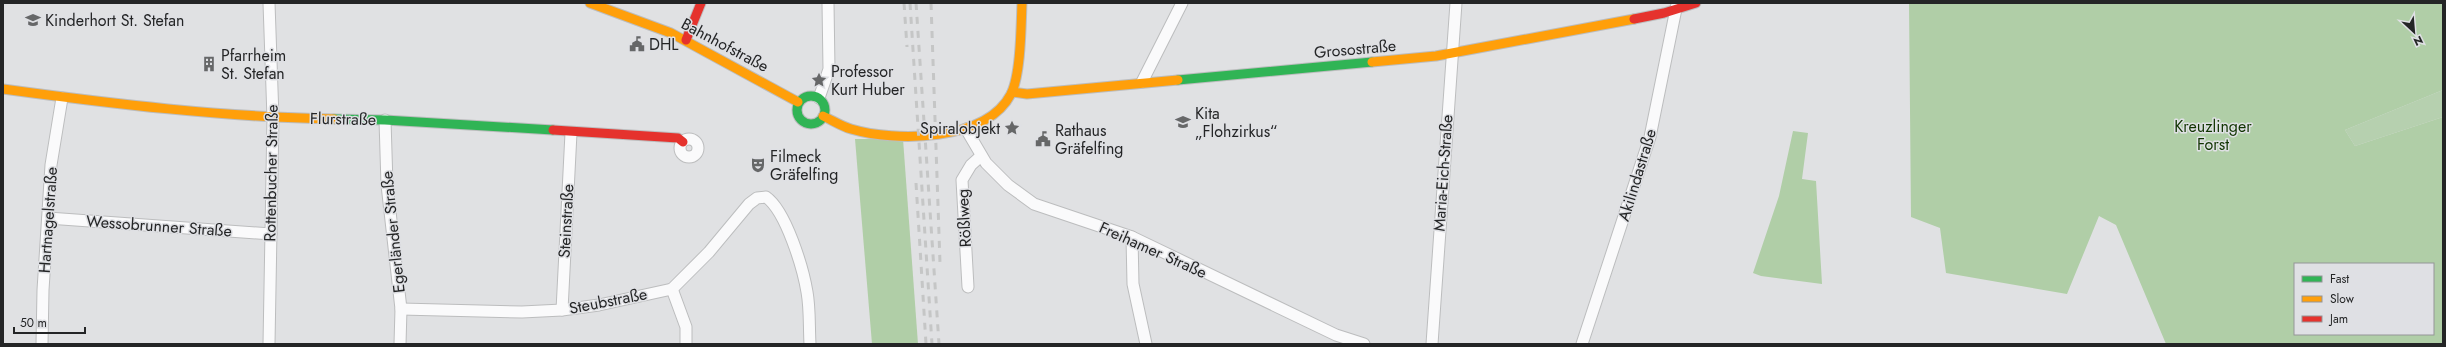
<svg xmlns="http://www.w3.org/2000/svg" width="2446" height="347" viewBox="0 0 2446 347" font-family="Jost,sans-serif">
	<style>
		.green { fill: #b6d0af }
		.forest { fill: #b0cea7; fill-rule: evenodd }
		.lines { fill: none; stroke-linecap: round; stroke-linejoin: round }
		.street-casing { stroke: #bcbdbe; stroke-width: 13 }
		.fast-casing { stroke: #bcbdbe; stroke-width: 11 }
		.slow-casing { stroke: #bcbdbe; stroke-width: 11 }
		.jam-casing { stroke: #bcbdbe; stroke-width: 11 }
		.street { stroke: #fafafb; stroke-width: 11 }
		.fast { stroke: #30b455; stroke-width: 9 }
		.slow { stroke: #ff9f0a; stroke-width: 9 }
		.jam { stroke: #e5322d; stroke-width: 9 }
		.rail { stroke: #c5c6c6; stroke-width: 3; stroke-dasharray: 7 7; stroke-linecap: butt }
		.labels { text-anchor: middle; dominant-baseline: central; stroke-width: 3; stroke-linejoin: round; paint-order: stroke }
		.poi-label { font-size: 16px; fill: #242526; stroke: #dfe0e4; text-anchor: start }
		.street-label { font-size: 16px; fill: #242526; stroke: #dfe0e4 }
		.park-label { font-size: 16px; fill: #103401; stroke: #dfe0e4 }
	</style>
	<rect width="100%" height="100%" fill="#e0e1e3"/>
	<polygon class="green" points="2443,90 2443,117 2355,146 2345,130"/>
	<g class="forest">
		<path d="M1909 3H2443V90L2345 130 2355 146 2443 117V344H2166L2116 225 2099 216 2067 294 1946 273 1940 228 1911 217ZM2295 264H2433V334H2295Z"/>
		<polygon points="1793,131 1808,133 1802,179 1816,181 1822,284 1761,276 1753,273 1779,196"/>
		<polygon points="855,139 903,139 918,344 872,344"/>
	</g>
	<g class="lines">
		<g class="street-casing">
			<g id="street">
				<polyline points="1142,82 1182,3"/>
				<polyline points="819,98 829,69 828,3"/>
				<polyline points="385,120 387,185 401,309 400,344"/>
				<polyline points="966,129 986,163 1008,185 1034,204 1132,237 1336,335 1364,344"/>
				<circle cx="689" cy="148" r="9"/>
				<polyline points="48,218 271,234"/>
				<polyline points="1132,237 1133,284 1146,344"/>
				<polyline points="968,287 962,180 971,165 981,156"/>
				<polyline points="672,289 686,327 686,344"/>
				<path d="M401 309 522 312 562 310 599 305 672 289 709 252 749 204 757 198 766 197C786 211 803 268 807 292 810 308 809 327 810 344"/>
				<polyline points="562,310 571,133"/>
				<polyline points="42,344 43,290 51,165 62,98"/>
				<polyline points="269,344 273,118 269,3"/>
				<polyline points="1432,344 1456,3"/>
				<polyline points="1582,344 1650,137 1677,4"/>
			</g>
		</g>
		<g class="fast-casing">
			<g id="fast">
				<polyline points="1178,80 1372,62"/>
				<circle cx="811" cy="110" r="14"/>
				<polyline points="334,119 385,120 553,130"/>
			</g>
		</g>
		<g class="slow-casing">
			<g id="slow">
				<polyline points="590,3 671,33 798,102"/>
				<polyline points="1372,62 1436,56 1634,19"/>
				<path d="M3 89C113 104 223 117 334 119"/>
				<polyline points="1012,92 1027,94 1178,80"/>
				<path d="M823 116C832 120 841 126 851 129 895 142 986 142 1011 94 1021 74 1021 26 1022 3"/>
			</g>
		</g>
		<g class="jam-casing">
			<g id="jam">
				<polyline points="1634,19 1664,13 1696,3"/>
				<polyline points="686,40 701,3"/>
				<polyline points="553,130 678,138 683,142"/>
			</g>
		</g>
		<use href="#street" class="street"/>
		<use href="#fast" class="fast"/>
		<use href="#slow" class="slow"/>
		<use href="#jam" class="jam"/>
		<g class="rail">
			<polyline points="904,3 907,47"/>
			<polyline points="910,3 932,344"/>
			<polyline points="916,3 939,344"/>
			<polyline points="931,3 940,263"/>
			<polyline points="916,183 926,344"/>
		</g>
	</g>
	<defs>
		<g id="school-bare" transform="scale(1.2)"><path d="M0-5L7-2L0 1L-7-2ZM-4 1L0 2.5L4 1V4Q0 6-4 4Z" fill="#666768" stroke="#dfe0e4" stroke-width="2.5" paint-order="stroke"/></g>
		<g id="civic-bare" transform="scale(1.2)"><path d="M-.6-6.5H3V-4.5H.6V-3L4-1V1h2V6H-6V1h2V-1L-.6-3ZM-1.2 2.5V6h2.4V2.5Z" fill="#666768" stroke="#dfe0e4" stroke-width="2.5" paint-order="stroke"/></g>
		<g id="building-bare" transform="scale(1.2)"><path d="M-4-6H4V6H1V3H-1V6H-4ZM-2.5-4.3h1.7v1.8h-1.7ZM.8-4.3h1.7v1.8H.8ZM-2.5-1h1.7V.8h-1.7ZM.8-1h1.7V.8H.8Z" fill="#666768" stroke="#dfe0e4" stroke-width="2.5" paint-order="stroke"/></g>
		<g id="sight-bare" transform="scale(1.2)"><path d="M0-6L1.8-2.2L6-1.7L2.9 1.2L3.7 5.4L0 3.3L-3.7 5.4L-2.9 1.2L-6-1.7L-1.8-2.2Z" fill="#666768" stroke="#dfe0e4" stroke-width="2.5" paint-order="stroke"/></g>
		<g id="theatre-bare" transform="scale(1.2)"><path d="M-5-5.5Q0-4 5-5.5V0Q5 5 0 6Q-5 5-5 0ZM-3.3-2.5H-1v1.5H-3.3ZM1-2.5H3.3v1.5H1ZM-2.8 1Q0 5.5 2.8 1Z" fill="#666768" stroke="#dfe0e4" stroke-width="2.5" paint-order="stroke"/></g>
	</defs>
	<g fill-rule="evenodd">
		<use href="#school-bare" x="33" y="20"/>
		<use href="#civic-bare" x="637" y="44"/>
		<use href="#building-bare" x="209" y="64"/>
		<use href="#sight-bare" x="819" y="80"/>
		<use href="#school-bare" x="1183" y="122"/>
		<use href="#sight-bare" x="1012" y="128"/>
		<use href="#civic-bare" x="1043" y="139"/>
		<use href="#theatre-bare" x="758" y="165"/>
	</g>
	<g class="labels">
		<g class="poi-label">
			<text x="45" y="20">Kinderhort St. Stefan</text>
			<text x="649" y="44">DHL</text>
			<text x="221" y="55">Pfarrheim<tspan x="221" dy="18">St. Stefan</tspan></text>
			<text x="831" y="71">Professor<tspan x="831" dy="18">Kurt Huber</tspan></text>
			<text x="1195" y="113">Kita<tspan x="1195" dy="18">„Flohzirkus“</tspan></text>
			<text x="1000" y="128" text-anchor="end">Spiralobjekt</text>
			<text x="1055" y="130">Rathaus<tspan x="1055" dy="18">Gräfelfing</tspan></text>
			<text x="770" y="156">Filmeck<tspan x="770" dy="18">Gräfelfing</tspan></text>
		</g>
		<g class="street-label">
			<text transform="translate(725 45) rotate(28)">Bahnhofstraße</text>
			<text transform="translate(1355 49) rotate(-5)">Grosostraße</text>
			<text transform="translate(343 119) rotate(1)">Flurstraße</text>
			<text transform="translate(271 173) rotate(-89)">Rottenbucher Straße</text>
			<text transform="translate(1443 173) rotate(-86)">Maria-Eich-Straße</text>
			<text transform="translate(1637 175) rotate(-73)">Akilindastraße</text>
			<text transform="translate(964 218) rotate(-93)">Rößlweg</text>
			<text transform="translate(48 220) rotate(-86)">Hartnagelstraße</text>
			<text transform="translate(566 221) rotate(-87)">Steinstraße</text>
			<text transform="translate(159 226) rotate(4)">Wessobrunner Straße</text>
			<text transform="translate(393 232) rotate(-96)">Egerländer Straße</text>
			<text transform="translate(1153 250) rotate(24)">Freihamer Straße</text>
			<text transform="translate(608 301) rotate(-11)">Steubstraße</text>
		</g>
		<g class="park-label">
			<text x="2213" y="126">Kreuzlinger<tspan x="2213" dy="18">Forst</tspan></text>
		</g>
	</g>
	<rect width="2446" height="347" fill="none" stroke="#242526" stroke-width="8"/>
	<rect x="2294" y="263" width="140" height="72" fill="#dfe0e4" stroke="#949598"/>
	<rect x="2302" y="276" width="20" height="6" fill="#30b455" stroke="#949598"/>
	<text x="2330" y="283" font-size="12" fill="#242526">Fast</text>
	<rect x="2302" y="296" width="20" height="6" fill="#ff9f0a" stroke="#949598"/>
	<text x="2330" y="303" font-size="12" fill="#242526">Slow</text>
	<rect x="2302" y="316" width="20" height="6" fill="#e5322d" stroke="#949598"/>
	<text x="2330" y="323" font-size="12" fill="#242526">Jam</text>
	<g transform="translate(2414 32) rotate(154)" stroke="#dfe0e4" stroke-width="3" paint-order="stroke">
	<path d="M0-3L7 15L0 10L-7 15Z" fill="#242526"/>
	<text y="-6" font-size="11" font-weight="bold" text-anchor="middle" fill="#242526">N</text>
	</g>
	<path d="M14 327v6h71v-6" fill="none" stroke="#242526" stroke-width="2"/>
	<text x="20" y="327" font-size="12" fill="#242526" stroke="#dfe0e4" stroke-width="3" paint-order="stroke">50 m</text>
</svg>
